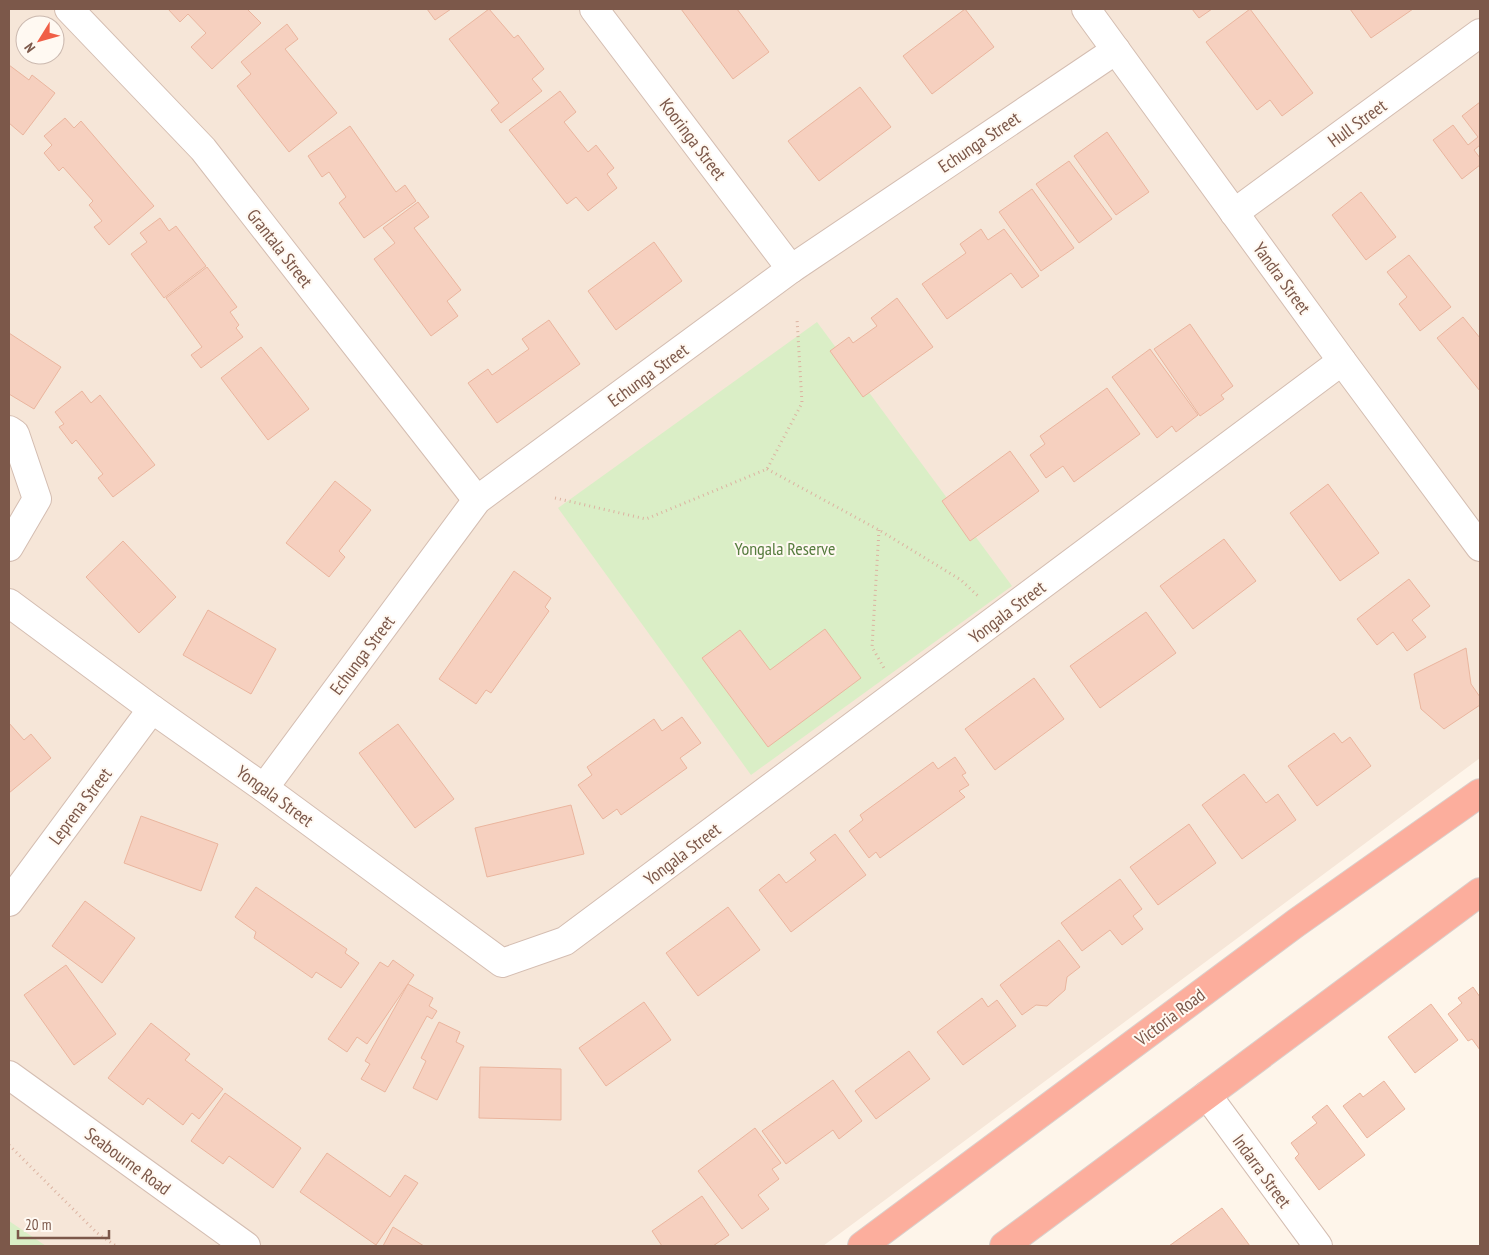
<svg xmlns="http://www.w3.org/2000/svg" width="1489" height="1255" viewBox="0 0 1489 1255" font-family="'PT Sans Narrow',sans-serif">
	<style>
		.residential { fill: #f6e6d8; fill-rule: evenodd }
		.green { fill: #daeec6 }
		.building { fill: #f6d0bf; stroke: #eab59e }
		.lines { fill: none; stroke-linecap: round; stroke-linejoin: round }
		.minor-casing { stroke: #d4bdb1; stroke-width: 30 }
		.highway-casing { stroke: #dad0cc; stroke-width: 30 }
		.path { stroke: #dcb3a1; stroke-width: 3; stroke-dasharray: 1 4; stroke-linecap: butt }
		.minor { stroke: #fff; stroke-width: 28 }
		.highway { stroke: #fcae9d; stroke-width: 28 }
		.labels { text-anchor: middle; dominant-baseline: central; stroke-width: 4; stroke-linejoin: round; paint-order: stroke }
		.street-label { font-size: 18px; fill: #7c584a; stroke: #fff9f2 }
		.park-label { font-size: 18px; fill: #567c3e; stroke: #fff9f2 }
	</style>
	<rect width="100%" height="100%" fill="#fef5ea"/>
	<path class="residential" d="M9 9H1480V758L823 1246H9ZM25 25H55V55H25Z"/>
	<g class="green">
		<polygon points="817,322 1012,586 751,775 558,508"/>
		<polygon points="9,1221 46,1246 9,1246"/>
	</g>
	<g class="building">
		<polygon points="168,9 247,9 261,23 212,69 191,47 206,33 188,14 180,22"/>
		<polygon points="427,9 451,9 435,20"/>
		<polygon points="489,9 514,38 518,35 544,69 532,79 542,91 501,123 491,110 499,103 449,39"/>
		<polygon points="681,9 737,9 769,52 733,79"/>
		<polygon points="965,9 994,47 932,94 903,56"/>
		<polygon points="1192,9 1212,9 1199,18"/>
		<polygon points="1250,9 1313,93 1282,116 1270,100 1257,110 1206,42"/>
		<polygon points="1350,9 1413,9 1371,38"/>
		<polygon points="287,24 298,39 285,49 337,113 289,152 237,86 251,74 241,62"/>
		<polygon points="9,65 29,80 32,75 55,93 23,135 9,123"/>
		<polygon points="860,87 891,127 819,181 788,141"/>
		<polygon points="560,91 576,112 564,122 588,152 596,145 614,168 607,174 617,188 588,211 576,197 567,204 509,130"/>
		<polygon points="1480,102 1480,145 1474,150 1480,158 1480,165 1462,179 1433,140 1453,125 1468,145 1478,137 1462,116"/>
		<polygon points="65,118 74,128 81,121 154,206 109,245 94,227 102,221 89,205 93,201 63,167 59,171 44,153 52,145 44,136"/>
		<polygon points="350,126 396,192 405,185 416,201 364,238 339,203 346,197 329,172 322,177 308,156"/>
		<polygon points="1107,132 1149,192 1116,215 1074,156"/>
		<polygon points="1069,161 1112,219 1079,243 1036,184"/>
		<polygon points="1032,189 1074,248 1041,271 999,212"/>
		<polygon points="1361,192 1396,237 1366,260 1332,215"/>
		<polygon points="418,202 429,217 414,228 461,290 447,301 458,316 431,336 374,259 395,243 383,228"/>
		<polygon points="160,218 169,231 176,226 206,266 164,298 131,254 147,242 140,233"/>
		<polygon points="981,229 988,240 1004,229 1039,276 1022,288 1011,273 947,319 922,284 966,253 960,244"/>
		<polygon points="654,242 682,281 616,330 588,291"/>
		<polygon points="1409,255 1451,307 1420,331 1399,304 1407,297 1387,272"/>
		<polygon points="207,267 237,307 230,312 239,325 236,328 243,337 201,368 191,355 202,347 166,298"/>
		<polygon points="897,298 933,347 863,397 830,351 849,337 853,343 877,326 871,318"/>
		<polygon points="1463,317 1480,338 1480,391 1437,338"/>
		<polygon points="549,320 580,364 497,423 468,383 488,369 492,375 529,349 522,339"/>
		<polygon points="1190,324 1233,386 1221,395 1224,399 1200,416 1154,349"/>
		<polygon points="9,333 61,367 34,409 9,394"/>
		<polygon points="261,347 309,409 268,440 221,378"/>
		<polygon points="1150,349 1198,415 1176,432 1172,426 1157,438 1112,377"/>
		<polygon points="1107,388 1140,434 1074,482 1063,466 1046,478 1030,455 1045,444 1040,436"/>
		<polygon points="82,391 91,403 100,395 155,465 113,497 98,478 103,474 76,440 72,444 59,427 64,424 55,412"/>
		<polygon points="1010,451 1039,491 970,541 942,501"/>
		<polygon points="335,481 371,510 339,551 345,557 329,577 286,543"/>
		<polygon points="1328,484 1379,553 1340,581 1290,513"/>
		<polygon points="1224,539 1256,581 1193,629 1160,586"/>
		<polygon points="123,541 176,597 139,633 86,577"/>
		<polygon points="514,571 551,598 545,607 549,611 491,693 486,690 476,704 439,679"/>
		<polygon points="1409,579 1430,606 1412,620 1426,637 1407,651 1393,632 1377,645 1357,619"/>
		<polygon points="208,610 276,649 251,694 183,655"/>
		<polygon points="1146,612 1176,653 1100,708 1070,666"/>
		<polygon points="825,629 861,678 768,747 702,658 740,630 770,670"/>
		<polygon points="1466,648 1471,684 1480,697 1480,705 1444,729 1421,709 1414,674"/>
		<polygon points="1034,678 1064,719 995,770 965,729"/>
		<polygon points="682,717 701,743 680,758 687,768 621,815 617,809 603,819 578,785 592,775 587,767 654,719 662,731"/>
		<polygon points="9,723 24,740 31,734 51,758 9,793"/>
		<polygon points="398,724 454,799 415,828 359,753"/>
		<polygon points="1334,733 1342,743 1350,737 1371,766 1317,806 1288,766"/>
		<polygon points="955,757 966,773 962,775 969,785 959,791 965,797 880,858 876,852 869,858 849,831 863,820 860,815 933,762 938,769"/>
		<polygon points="1244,774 1266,803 1278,794 1296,820 1242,859 1202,805"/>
		<polygon points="571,805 584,854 487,877 475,828"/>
		<polygon points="141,816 218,844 201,891 124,863"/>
		<polygon points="1189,824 1216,863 1158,905 1130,867"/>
		<polygon points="835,834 866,875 791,932 759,890 779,874 786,883 816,860 810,853"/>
		<polygon points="1120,879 1142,909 1133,916 1143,929 1122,945 1110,930 1082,951 1061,923"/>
		<polygon points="256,887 347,949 345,953 359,963 341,988 316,972 312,978 254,938 256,932 235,917"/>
		<polygon points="85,901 135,938 102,983 52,946"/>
		<polygon points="728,907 760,950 698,996 666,953"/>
		<polygon points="1059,940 1080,967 1067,977 1065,990 1047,1006 1036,1005 1022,1015 1000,985"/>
		<polygon points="393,960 414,975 367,1044 357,1037 347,1052 328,1039 380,962 388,967"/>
		<polygon points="66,965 116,1034 74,1065 24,995"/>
		<polygon points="408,984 433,998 429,1006 437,1011 432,1019 427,1016 385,1092 361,1079 370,1064 365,1061"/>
		<polygon points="1473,987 1480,997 1480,1050 1472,1039 1468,1041 1448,1014 1462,1003 1458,998"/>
		<polygon points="982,998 988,1007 997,1000 1016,1026 963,1065 937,1032"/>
		<polygon points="644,1002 671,1040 606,1086 579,1048"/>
		<polygon points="1431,1004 1458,1040 1415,1073 1388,1037"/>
		<polygon points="439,1022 460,1032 456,1042 464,1046 437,1100 413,1088 426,1061 421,1058"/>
		<polygon points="151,1023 190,1054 185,1060 223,1089 199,1119 192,1113 183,1125 148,1098 143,1105 108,1078"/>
		<polygon points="909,1051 930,1079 876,1119 855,1091"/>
		<polygon points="480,1067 561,1069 561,1120 479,1118"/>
		<polygon points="833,1080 862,1121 839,1139 833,1130 786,1164 762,1131"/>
		<polygon points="1384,1081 1405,1109 1367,1138 1343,1106 1360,1093 1363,1097"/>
		<polygon points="225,1093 301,1148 273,1188 229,1156 223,1164 191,1141"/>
		<polygon points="1327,1105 1365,1155 1319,1190 1295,1158 1299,1154 1291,1143 1317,1123 1312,1117"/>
		<polygon points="755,1128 781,1163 772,1169 779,1179 758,1195 769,1209 742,1229 698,1171"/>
		<polygon points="327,1153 390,1197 405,1175 418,1183 376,1245 300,1192"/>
		<polygon points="702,1196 729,1235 713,1246 662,1246 652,1231"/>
		<polygon points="1222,1208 1250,1246 1169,1246"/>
		<polygon points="393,1227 424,1246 383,1246"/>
	</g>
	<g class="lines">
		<g class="minor-casing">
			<g id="minor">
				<polyline points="69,9 203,149 477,500"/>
				<polyline points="594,9 791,269"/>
				<polyline points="1086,9 1342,361 1480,547"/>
				<polyline points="1234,213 1480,33"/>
				<polyline points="9,430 15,434 37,499 9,547"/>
				<polyline points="9,603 152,709 264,788 502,963 565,941 1342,361"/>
				<polyline points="264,788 477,500 791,269 1116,50"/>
				<polyline points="9,902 152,709"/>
				<polyline points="9,1075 246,1246"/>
				<polyline points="1207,1095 1318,1246"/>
			</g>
		</g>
		<g class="highway-casing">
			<g id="highway">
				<polyline points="862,1246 1296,923 1480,793"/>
				<polyline points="1004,1246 1480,892"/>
			</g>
		</g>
		<g class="path">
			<polyline points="767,469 879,530 961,580 978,596"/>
			<polyline points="555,498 646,519 767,469 802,403 797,319"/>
			<polyline points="879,530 872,647 884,668"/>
			<polyline points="9,1145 97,1233 116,1246"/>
		</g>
		<use href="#minor" class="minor"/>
		<use href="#highway" class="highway"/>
	</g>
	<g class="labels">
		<g class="street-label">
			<text transform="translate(1357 123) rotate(-36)">Hull Street</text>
			<text transform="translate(693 139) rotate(53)">Kooringa Street</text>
			<text transform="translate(979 142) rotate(-34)">Echunga Street</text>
			<text transform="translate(280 248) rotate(52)">Grantala Street</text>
			<text transform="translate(1282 278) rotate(54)">Yandra Street</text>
			<text transform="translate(648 375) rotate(-36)">Echunga Street</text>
			<text transform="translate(1007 612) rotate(-37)">Yongala Street</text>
			<text transform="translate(362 655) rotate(-53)">Echunga Street</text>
			<text transform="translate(275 796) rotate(36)">Yongala Street</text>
			<text transform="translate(80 806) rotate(-53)">Leprena Street</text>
			<text transform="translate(682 854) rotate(-37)">Yongala Street</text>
			<text transform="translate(1170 1017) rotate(-37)">Victoria Road</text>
			<text transform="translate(128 1161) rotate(36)">Seabourne Road</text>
			<text transform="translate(1262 1171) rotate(54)">Indarra Street</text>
		</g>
		<g class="park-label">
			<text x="785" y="548">Yongala Reserve</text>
		</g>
	</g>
	<rect width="1489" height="1255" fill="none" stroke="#7c584a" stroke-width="20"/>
	<g transform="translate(40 40) rotate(233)"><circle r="24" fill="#fff9f2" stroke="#cbb9af"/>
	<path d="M0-4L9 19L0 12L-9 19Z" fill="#f05f47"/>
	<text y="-8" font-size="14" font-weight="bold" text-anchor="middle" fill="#7c584a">N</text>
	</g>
	<path d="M18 1230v8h91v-8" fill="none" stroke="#7c584a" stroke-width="2.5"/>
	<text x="25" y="1230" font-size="15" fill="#7c584a" stroke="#fff9f2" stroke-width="4" paint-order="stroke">20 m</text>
</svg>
